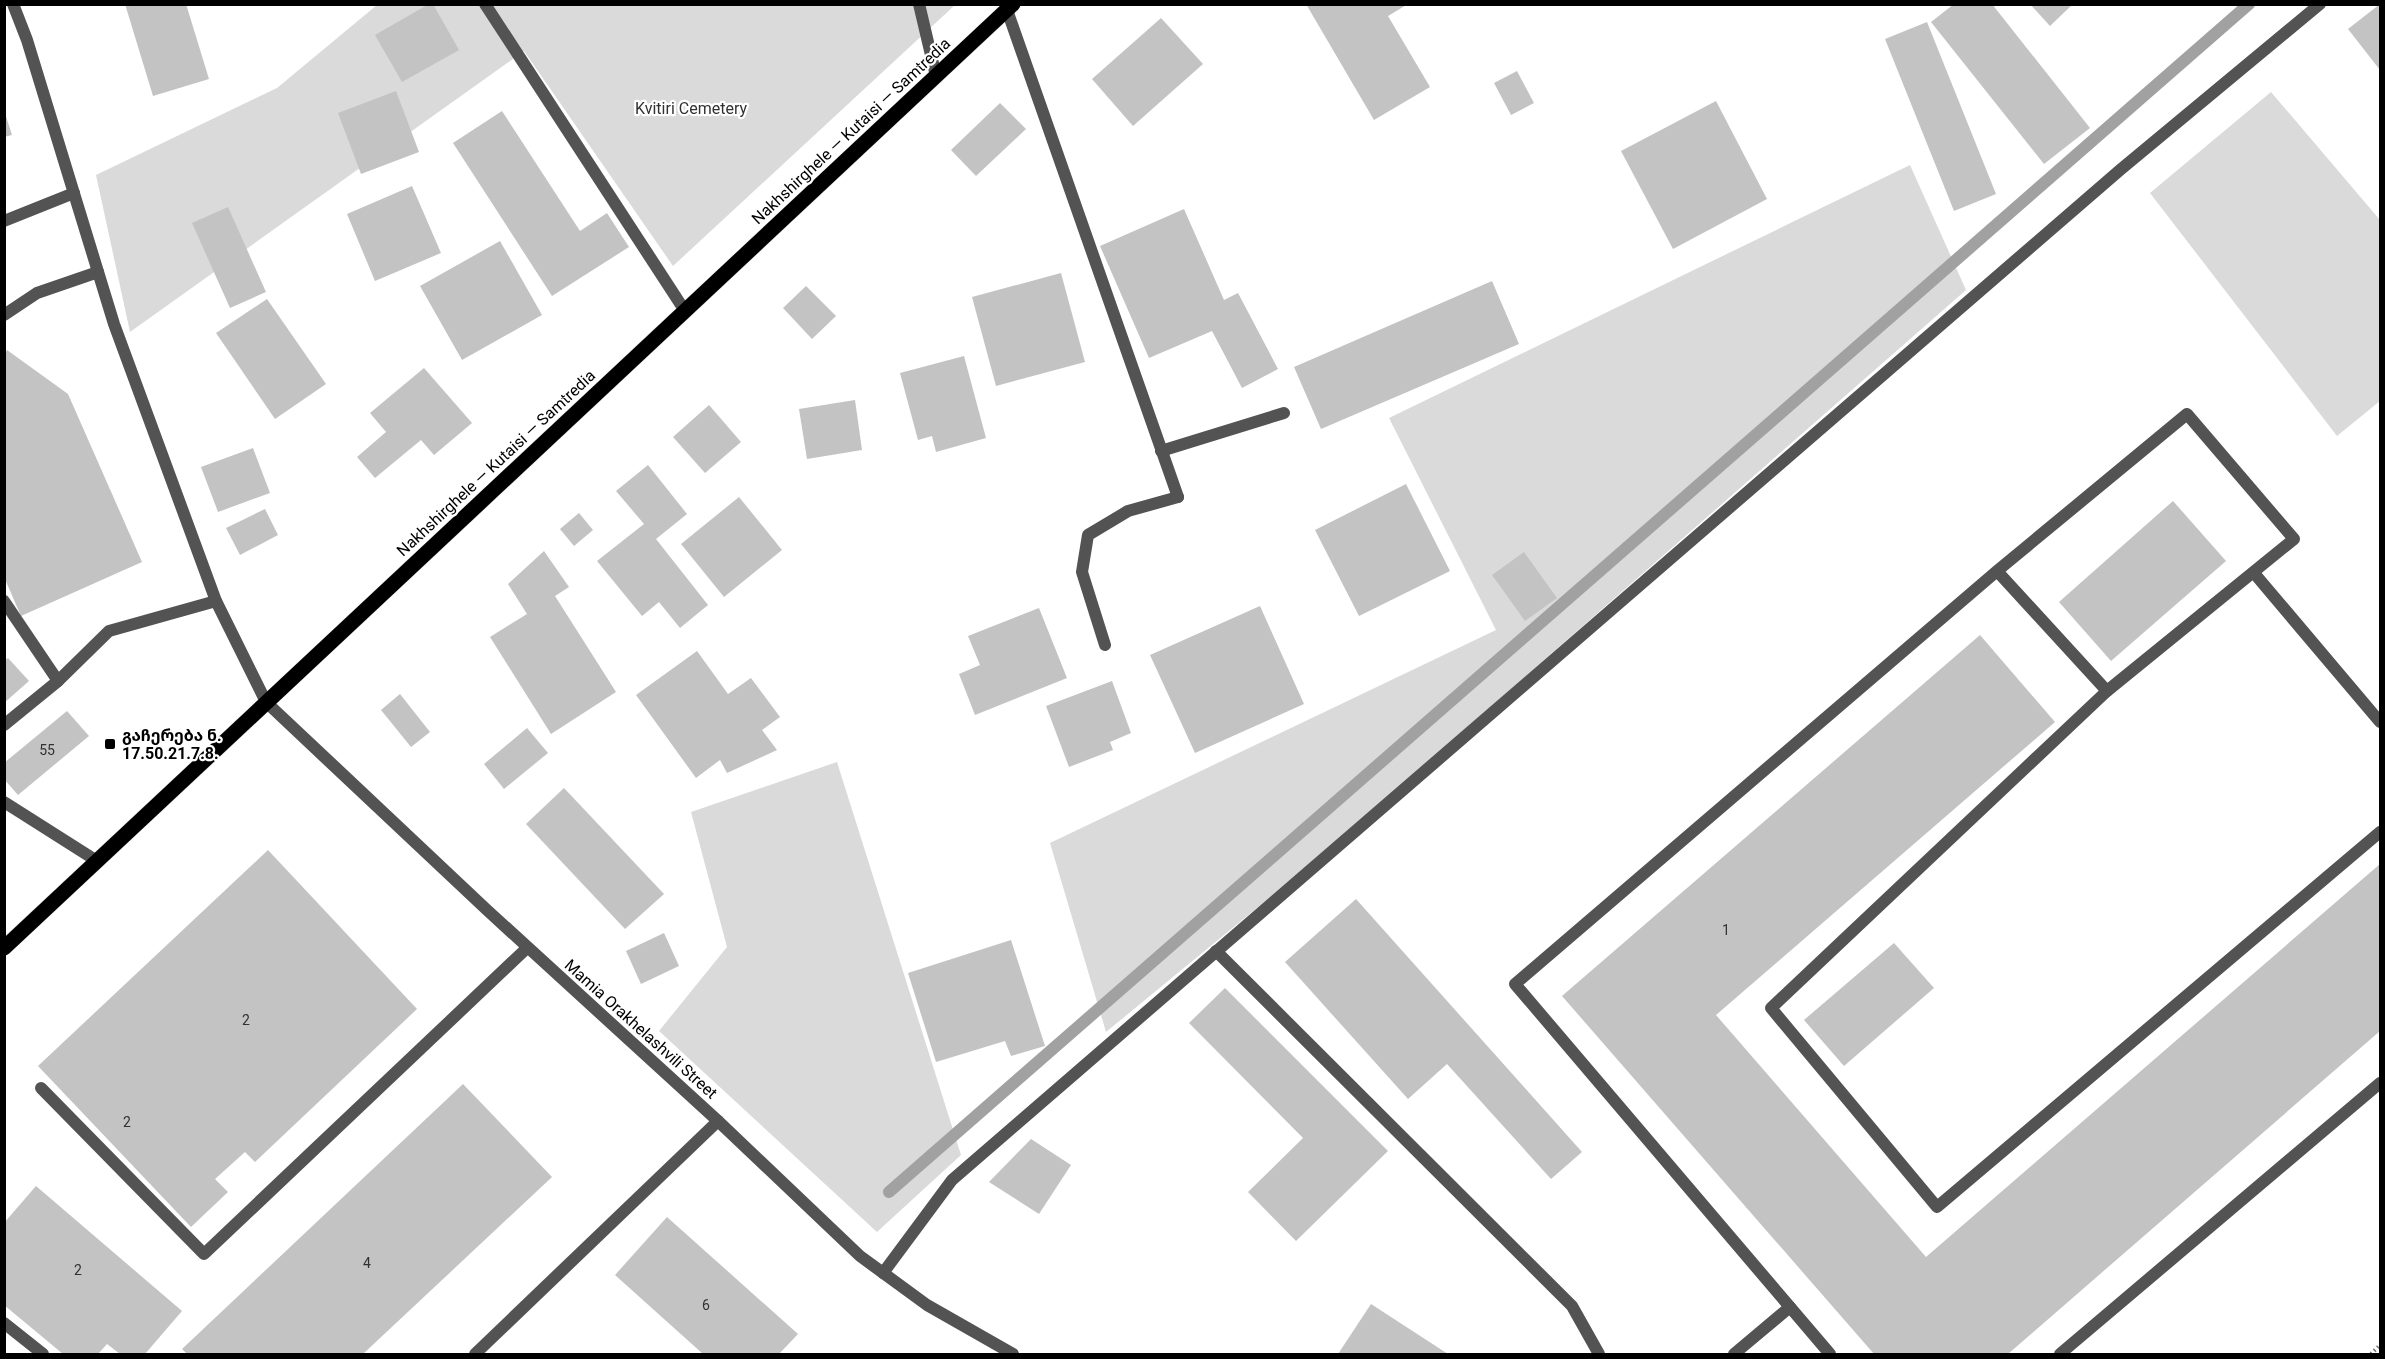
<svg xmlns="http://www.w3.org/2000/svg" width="2385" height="1359" viewBox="0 0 2385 1359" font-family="Roboto,'Noto Sans Georgian',sans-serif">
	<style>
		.green { fill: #dadada }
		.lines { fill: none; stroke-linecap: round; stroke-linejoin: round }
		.stream { stroke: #a1a1a1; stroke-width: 12 }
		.building { fill: #c3c3c3 }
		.primary-casing { stroke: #dbdbdb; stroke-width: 16 }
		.path { stroke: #757575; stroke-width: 4; stroke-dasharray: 1.5 3; stroke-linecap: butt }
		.service { stroke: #535353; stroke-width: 12 }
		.minor { stroke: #535353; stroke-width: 12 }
		.tertiary { stroke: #535353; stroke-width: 12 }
		.primary { stroke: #000; stroke-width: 15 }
		.poi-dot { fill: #000; stroke: #fff; stroke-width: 2 }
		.labels { text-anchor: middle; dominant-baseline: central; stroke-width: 4.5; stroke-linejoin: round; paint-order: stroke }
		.number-label { font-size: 14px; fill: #313131 }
		.park-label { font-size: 16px; fill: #313131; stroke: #fff }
		.street-label { font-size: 16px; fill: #000; stroke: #fff }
		.poi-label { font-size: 16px; font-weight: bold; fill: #000; stroke: #fff; text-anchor: start }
	</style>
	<rect width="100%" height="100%" fill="#fff"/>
	<g class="green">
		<polygon points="377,5 955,5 673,266 524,51 130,332 96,175 277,88"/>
		<polygon points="2271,92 2380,220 2380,401 2337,436 2150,193"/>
		<polygon points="1910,165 1966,290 1325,852 1106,1032 1050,843 1496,630 1389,418"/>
		<polygon points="837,762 961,1155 877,1232 659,1031 727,947 691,812"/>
	</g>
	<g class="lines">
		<polyline class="stream" points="889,1192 2249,4"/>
	</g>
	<g class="building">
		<polygon points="125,4 186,4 209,79 153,96"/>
		<polygon points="429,4 433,4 459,50 402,82 375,35"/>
		<polygon points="1306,4 1408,4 1388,16 1430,87 1374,120"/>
		<polygon points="1954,4 1992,4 2090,128 2044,164 1931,22"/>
		<polygon points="2030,4 2073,4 2050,26"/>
		<polygon points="2380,4 2380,70 2348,29"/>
		<polygon points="1161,18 1203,64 1133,126 1092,79"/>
		<polygon points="1927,22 1996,194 1954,211 1885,39"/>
		<polygon points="1517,71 1534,103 1511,115 1494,83"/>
		<polygon points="396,91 419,152 361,174 338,113"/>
		<polygon points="1716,101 1767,199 1673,249 1621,151"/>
		<polygon points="1000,103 1026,129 976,176 951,150"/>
		<polygon points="4,110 12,135 4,137"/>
		<polygon points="502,111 580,231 607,213 629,247 552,296 453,143"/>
		<polygon points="412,186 441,253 375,281 347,214"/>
		<polygon points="228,207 266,292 230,308 192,223"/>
		<polygon points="1184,209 1224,300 1238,293 1278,369 1242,388 1212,331 1149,358 1100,246"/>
		<polygon points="500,241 542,315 462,360 420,286"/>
		<polygon points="1061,273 1085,362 996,386 972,297"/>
		<polygon points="1492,281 1519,344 1321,429 1294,367"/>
		<polygon points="806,286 836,316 812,339 783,308"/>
		<polygon points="267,299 326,384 275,419 216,333"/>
		<polygon points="7,350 68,394 142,562 21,616 4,577 4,355"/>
		<polygon points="964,356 986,438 936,452 932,436 918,440 900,373"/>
		<polygon points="424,368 472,423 434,455 421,440 375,478 357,457 386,432 370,413"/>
		<polygon points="855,400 862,450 807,459 799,409"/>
		<polygon points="709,405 741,442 705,473 673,437"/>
		<polygon points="253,448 270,493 218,512 201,467"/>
		<polygon points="648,465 687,514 656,539 708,605 680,628 659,602 642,616 597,561 644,524 616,491"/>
		<polygon points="1406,484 1450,571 1359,616 1315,530"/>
		<polygon points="739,497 782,550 724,597 681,544"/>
		<polygon points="2173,501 2226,561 2111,661 2059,602"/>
		<polygon points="265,509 278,535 240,555 226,528"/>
		<polygon points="579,513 593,530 574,546 560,529"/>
		<polygon points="544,551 569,587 555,596 616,692 551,734 490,637 527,614 508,584"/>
		<polygon points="1524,552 1557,598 1525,621 1492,575"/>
		<polygon points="1260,606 1304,704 1195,753 1150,655"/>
		<polygon points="1039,608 1067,678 975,715 959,674 980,665 968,636"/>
		<polygon points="1980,635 2055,722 1716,1015 1926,1257 2380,864 2380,1031 2008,1354 1874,1354 1562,996"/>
		<polygon points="697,651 728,694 751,678 780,717 762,730 777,750 727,773 720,760 696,778 636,695"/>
		<polygon points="8,658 29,681 4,703 4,661"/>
		<polygon points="1112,681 1131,733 1110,742 1113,750 1069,767 1046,706"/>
		<polygon points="400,694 430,732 411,747 381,710"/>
		<polygon points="67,711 89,736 18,795 4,779 4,763"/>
		<polygon points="527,728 548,753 504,789 484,764"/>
		<polygon points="564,788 664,894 625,929 526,824"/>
		<polygon points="268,850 417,1009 255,1162 245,1152 215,1179 228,1192 191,1227 38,1066"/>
		<polygon points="1356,899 1582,1152 1551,1179 1447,1064 1408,1099 1285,962"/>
		<polygon points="664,933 679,966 641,984 626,951"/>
		<polygon points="1011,940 1045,1046 1011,1056 1005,1041 936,1062 908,973"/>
		<polygon points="1894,943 1934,988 1844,1066 1804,1020"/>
		<polygon points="1225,988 1388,1151 1296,1241 1248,1192 1303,1138 1189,1023"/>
		<polygon points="463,1084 552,1177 363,1354 187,1354 182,1349"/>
		<polygon points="1031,1139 1071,1165 1039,1214 989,1182"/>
		<polygon points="36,1186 182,1311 145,1354 120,1354 107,1344 98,1354 63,1354 4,1305 4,1223"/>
		<polygon points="667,1217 798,1334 779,1354 703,1354 615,1275"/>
		<polygon points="1371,1304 1448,1354 1338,1354"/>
	</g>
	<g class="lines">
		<g class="primary-casing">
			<polyline id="primary" points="4,948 1013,4"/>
		</g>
		<polyline class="path" points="2371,1354 2380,1345"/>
		<g class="service">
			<polyline points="485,4 685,311"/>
			<polyline points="919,4 936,76"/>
			<polyline points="4,221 74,193"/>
			<polyline points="4,315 37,293 98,272"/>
			<polyline points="1161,451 1284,413"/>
			<polyline points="2254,573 2380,722"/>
			<polyline points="4,601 58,681"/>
			<polyline points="1105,645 1082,572 1088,535 1128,511 1178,497"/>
			<polyline points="2107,691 1771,1008 1937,1207 2380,832"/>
			<polyline points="4,725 58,681 109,631 216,601"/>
			<polyline points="4,802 97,861"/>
			<polyline points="1216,951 1572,1306 1599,1354"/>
			<polyline points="41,1088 204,1254 527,948"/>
			<polyline points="4,1323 43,1354"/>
			<polyline points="475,1354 718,1121"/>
			<polyline points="1734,1354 1790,1307"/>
			<polyline points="1830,1354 1515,984 1997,571 2187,414 2294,539 2107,691 1997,571"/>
			<polyline points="2060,1354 2380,1083"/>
		</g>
		<g class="minor">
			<polyline points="13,4 27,40 114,324 216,601 266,702"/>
			<polyline points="1007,10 1178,497"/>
			<polyline points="883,1273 952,1180 2120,170 2320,4"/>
		</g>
		<polyline class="tertiary" points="266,702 487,910 718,1121 860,1256 927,1305 1013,1354"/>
		<use href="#primary" class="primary"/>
	</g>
	<rect class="poi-dot" x="104" y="738" width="12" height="12" rx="3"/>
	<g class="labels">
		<g class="number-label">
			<text x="47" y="750">55</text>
			<text x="1726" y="930">1</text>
			<text x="246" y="1020">2</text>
			<text x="127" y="1122">2</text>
			<text x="367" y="1263">4</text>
			<text x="78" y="1270">2</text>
			<text x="706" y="1305">6</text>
		</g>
		<g class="park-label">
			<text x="691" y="108">Kvitiri Cemetery</text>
		</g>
		<g class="street-label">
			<text transform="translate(851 131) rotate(-43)">Nakhshirghele — Kutaisi — Samtredia</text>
			<text transform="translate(496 463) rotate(-43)">Nakhshirghele — Kutaisi — Samtredia</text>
			<text transform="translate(641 1029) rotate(42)">Mamia Orakhelashvili Street</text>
		</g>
		<g class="poi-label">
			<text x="122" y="735">გაჩერება ნ.<tspan x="122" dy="18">17.50.21.7.8.</tspan></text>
		</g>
	</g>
	<rect width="2385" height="1359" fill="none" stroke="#000000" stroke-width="12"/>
</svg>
